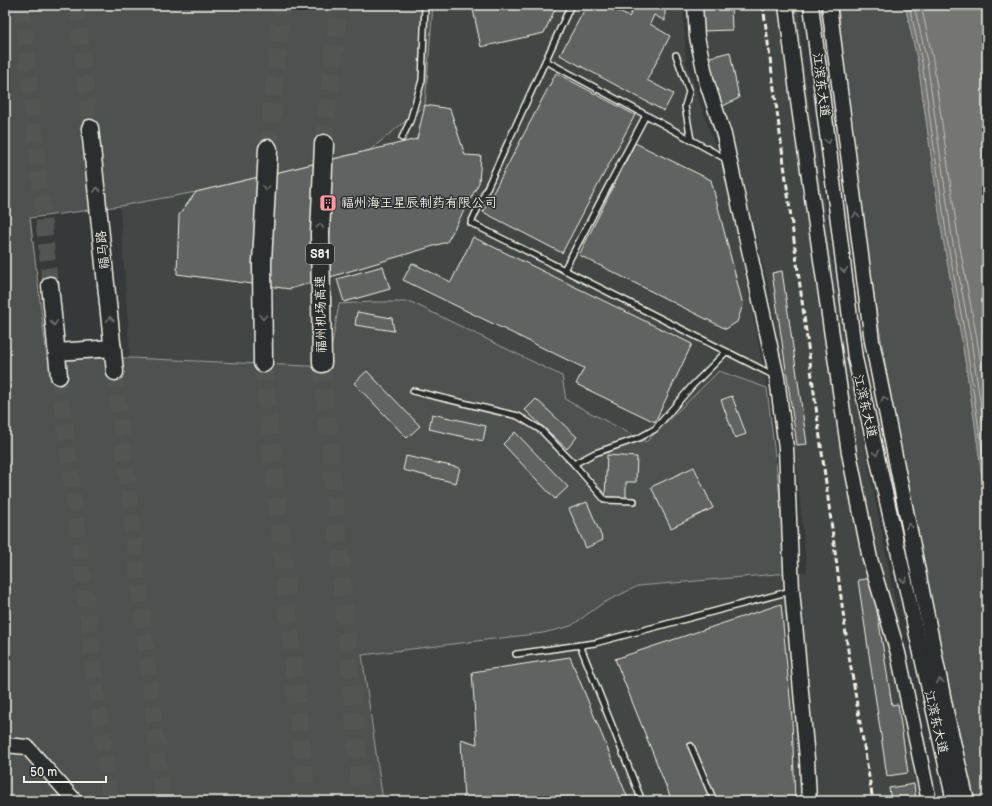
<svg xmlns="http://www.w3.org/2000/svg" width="992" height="806" viewBox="0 0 992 806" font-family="'Balsamiq Sans','LXGW WenKai TC',sans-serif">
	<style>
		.built { fill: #434645 }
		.green { fill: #4e514f; stroke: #a1a19c }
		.water { fill: #757572; stroke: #a8a7a1 }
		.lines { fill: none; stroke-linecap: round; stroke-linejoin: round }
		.shore { stroke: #c1bfb9; stroke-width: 1 }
		.building { fill: #616362; stroke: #f4f1e8 }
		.primary-tunnel { stroke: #525553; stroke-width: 16; stroke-dasharray: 16 8; stroke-linecap: butt }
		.highway-tunnel { stroke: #525553; stroke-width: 18; stroke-dasharray: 18 9; stroke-linecap: butt }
		.lane-casing { stroke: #f4f1e8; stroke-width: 8 }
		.secondary-casing { stroke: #f4f1e8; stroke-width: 17 }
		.primary-casing { stroke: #f4f1e8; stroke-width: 19 }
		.highway-casing { stroke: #f4f1e8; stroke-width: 21 }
		.lane { stroke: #2a2d2e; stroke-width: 5 }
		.secondary { stroke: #2a2d2e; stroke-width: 14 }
		.primary { stroke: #2a2d2e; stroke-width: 16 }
		.highway { stroke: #2a2d2e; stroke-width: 18 }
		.rail { stroke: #f4f1e8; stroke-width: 3; stroke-dasharray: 6 3; stroke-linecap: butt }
		.oneway { stroke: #71726f }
		.labels { text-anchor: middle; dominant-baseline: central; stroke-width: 3; stroke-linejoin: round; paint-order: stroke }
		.shield { fill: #2a2d2e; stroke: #b7b6b0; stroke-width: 1 }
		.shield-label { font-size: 12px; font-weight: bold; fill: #f4f1e8 }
		.street-label { font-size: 13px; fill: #f4f1e8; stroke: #2a2d2e }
		.poi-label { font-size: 13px; fill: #f4f1e8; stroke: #2a2d2e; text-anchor: start }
	</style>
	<rect width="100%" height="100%" fill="#363939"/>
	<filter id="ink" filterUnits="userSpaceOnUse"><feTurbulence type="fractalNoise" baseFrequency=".025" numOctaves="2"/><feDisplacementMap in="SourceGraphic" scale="8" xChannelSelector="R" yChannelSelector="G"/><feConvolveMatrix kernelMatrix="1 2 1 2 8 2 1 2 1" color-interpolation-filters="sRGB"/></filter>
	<g filter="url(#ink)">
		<g class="built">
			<polygon points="432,5 683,5 686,62 726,178 767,388 719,371 646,442 566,400 562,376 411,302 372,302 328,367 130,358 120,206 196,192 370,150"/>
			<polygon points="693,5 799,5 802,54 845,345 896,607 936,801 383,801 362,655 543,633 571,626 603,603 638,586 705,579 807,572 796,461 770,292 730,130 693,35"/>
		</g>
		<g class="green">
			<polygon points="5,5 433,5 425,105 370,150 196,192 120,206 30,218 47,358 130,358 328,367 339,304 372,302 411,302 562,376 566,400 646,442 719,371 767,388 789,573 638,586 603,603 571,626 543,633 362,655 383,801 5,801"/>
			<polygon points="838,5 905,5 918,63 943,239 962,341 974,418 987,514 987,801 974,801 909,506 873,291 844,68"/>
		</g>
		<polygon class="water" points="905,5 987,5 987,514 974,418 962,341 943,239 918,63"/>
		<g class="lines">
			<g class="shore">
				<polyline points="909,5 922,62 947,239 966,341 987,485"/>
				<polyline points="914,5 927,61 952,238 971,340 987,447"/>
				<polyline points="921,5 933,60 958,237 977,339 987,403"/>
			</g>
		</g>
		<g class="building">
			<polygon points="472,5 557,5 544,33 481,47"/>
			<polygon points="587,5 606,5 629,17 635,5 665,5 665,21 654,15 650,24 670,36 647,80 673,94 664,111 560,55"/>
			<polygon points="700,5 731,5 732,30 701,31"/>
			<polygon points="730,52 739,98 721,107 702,59"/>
			<polygon points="556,73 635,115 562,253 483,212"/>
			<polygon points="425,105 450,109 465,155 481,156 479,183 447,242 290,289 177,274 179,215 196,192 417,139"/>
			<polygon points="635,143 711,180 743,305 737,322 726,329 579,255"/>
			<polygon points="473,237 692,344 655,422 576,384 584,368 403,280 412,263 451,282"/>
			<polygon points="383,266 390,289 344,302 337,279"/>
			<polygon points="782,271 807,444 797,445 772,273"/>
			<polygon points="357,312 392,318 394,331 355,325"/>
			<polygon points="367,371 420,426 407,438 354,383"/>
			<polygon points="732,396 746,434 735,438 721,400"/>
			<polygon points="536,399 577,437 567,449 525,410"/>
			<polygon points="432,414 486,426 483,441 429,429"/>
			<polygon points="515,432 568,487 555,499 503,444"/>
			<polygon points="607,455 637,457 636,482 626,482 626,498 605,497"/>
			<polygon points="406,456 460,468 456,483 403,470"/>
			<polygon points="694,467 713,508 671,528 651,487"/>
			<polygon points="587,502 603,540 586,548 569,509"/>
			<polygon points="872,578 892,705 898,704 908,773 887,776 858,580"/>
			<polygon points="781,604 792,718 795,801 672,801 615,659"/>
			<polygon points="570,657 629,801 464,801 461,739 477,744 472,672"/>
			<polygon points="914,784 916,801 891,801 889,788"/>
		</g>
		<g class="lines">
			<g class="primary-tunnel">
				<polyline points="22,5 50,285"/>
				<polyline points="77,5 90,128"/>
				<polyline points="115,372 163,801"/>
				<polyline points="59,376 110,801"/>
			</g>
			<g class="highway-tunnel">
				<polyline points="324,144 339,5"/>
				<polyline points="268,149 282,5"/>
				<polyline points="263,363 307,801"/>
				<polyline points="322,363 362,801"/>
			</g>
			<g class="lane-casing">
				<g id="lane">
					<polyline points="571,5 471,223 775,376"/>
					<polyline points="676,55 689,92 685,106 691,140"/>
					<polyline points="546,61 646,115 726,159"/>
					<polyline points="402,138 410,121 422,80 425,5"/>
					<polyline points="564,270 646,115"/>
					<polyline points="413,391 518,416 541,430 574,464 605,500 634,501"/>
					<polyline points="574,464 595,453 639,438 655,429 692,386 726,352"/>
					<polyline points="580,645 642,801"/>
					<polyline points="516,654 595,643 791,591"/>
					<polyline points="691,746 714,801"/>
				</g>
			</g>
			<g class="secondary-casing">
				<g id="secondary">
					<polyline points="695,5 697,37 707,83 724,135 777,378 786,448 792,590 807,759 809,801"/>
					<polyline points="786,5 799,108 849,453 870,559 898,653 929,801"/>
					<polyline points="811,5 855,358 954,801"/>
					<polyline points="829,5 872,341 947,716 967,801"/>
					<polyline points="5,745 27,747 75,801"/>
				</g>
			</g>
			<g class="primary-casing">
				<g id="primary">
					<polyline points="90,128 115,372"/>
					<polyline points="50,285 59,376"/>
					<polyline points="57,352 113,348"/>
				</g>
			</g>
			<g class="highway-casing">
				<g id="highway">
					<polyline points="263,363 262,262 268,149"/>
					<polyline points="322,363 320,234 324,144"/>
				</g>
			</g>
			<use href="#lane" class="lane"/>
			<use href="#secondary" class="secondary"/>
			<use href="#primary" class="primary"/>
			<use href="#highway" class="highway"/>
			<polyline class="rail" points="763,5 848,650 873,801"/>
		</g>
		<defs><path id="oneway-chevron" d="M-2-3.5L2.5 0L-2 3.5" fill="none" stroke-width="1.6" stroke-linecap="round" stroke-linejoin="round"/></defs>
		<g class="oneway">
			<use href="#oneway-chevron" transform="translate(828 141) rotate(83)"/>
			<use href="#oneway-chevron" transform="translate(266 188) rotate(93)"/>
			<use href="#oneway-chevron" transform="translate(97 190) rotate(-96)"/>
			<use href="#oneway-chevron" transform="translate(856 215) rotate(-97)"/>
			<use href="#oneway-chevron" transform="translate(320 226) rotate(-87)"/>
			<use href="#oneway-chevron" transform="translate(844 270) rotate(83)"/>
			<use href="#oneway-chevron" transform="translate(263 317) rotate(90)"/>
			<use href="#oneway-chevron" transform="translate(110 319) rotate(-96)"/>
			<use href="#oneway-chevron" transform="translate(54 323) rotate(84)"/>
			<use href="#oneway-chevron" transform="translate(884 399) rotate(-101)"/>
			<use href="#oneway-chevron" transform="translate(876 453) rotate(77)"/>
			<use href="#oneway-chevron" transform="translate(909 526) rotate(-101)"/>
			<use href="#oneway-chevron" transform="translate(904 580) rotate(77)"/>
			<use href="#oneway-chevron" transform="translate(940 681) rotate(-101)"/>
		</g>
	</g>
	<defs>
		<g id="building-square" transform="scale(0.9)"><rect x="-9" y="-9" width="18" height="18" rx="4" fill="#ff9aa2" stroke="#2a2d2e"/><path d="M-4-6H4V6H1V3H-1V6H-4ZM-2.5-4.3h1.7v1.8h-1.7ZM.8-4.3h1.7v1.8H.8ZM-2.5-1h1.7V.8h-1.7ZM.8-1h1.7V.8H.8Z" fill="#111"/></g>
	</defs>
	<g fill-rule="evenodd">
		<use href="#building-square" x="328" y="203"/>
	</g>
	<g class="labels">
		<rect class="shield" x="306" y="244" width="28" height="20" rx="3"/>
		<g class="shield-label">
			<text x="320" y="254">S81</text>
		</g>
		<g class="street-label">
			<text transform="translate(821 85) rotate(83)">江滨东大道</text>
			<text transform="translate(103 250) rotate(-96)">福马路</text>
			<text transform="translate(321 314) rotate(-91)">福州机场高速</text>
			<text transform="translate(865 406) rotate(77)">江滨东大道</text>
			<text transform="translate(936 722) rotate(77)">江滨东大道</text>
		</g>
		<g class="poi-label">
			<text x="341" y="203">福州海王星辰制药有限公司</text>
		</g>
	</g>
	<rect width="992" height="806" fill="none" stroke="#2a2d2e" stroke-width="20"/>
	<rect x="10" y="10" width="972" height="786" fill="none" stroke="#f4f1e8" stroke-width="1.5" filter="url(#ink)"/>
	<path d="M24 776v6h82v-6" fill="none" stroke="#f4f1e8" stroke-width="2"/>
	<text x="30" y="776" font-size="12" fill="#f4f1e8" stroke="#2a2d2e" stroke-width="3" paint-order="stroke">50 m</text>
</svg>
